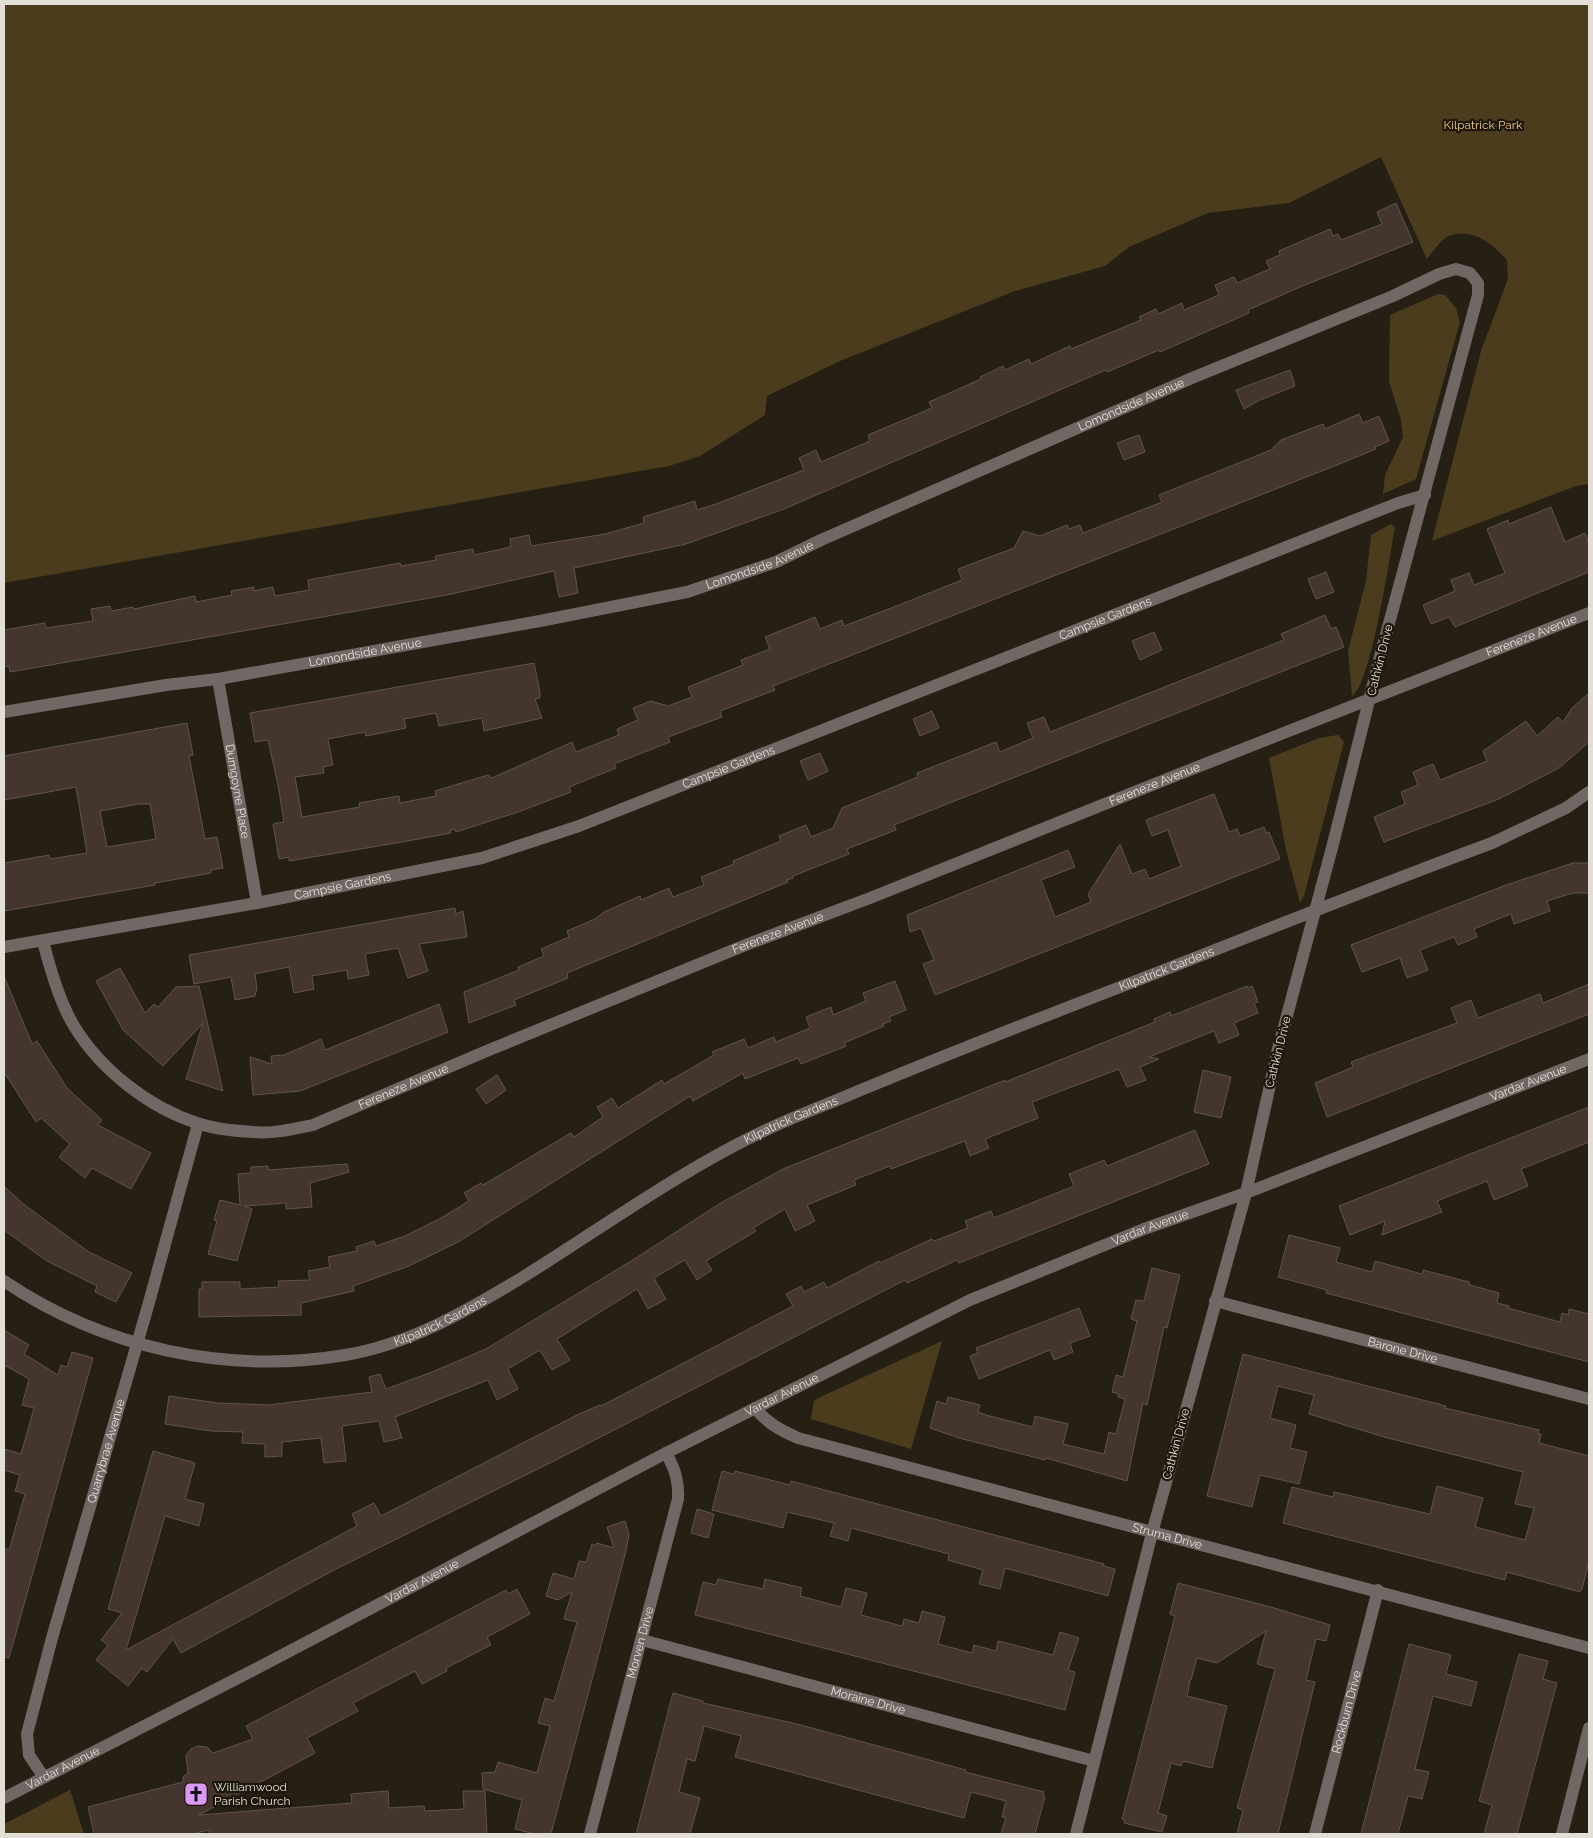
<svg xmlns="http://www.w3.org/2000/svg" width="1593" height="1838" viewBox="0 0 1593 1838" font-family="Raleway,sans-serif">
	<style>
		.green { fill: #4a3c1c }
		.building { fill: #44362f; stroke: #62524b; fill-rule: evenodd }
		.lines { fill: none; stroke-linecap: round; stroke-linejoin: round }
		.minor { stroke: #706865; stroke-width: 12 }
		.labels { text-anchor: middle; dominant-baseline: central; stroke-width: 4.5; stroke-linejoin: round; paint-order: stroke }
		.park-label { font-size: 12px; fill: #edcc87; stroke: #1d170b }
		.street-label { font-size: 12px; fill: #e3dfd7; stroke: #1d170b }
		.poi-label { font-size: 12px; fill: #e3dfd7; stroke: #1d170b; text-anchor: start }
	</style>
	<rect width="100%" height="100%" fill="#262014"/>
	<g class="green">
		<path d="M4 4H1589V484L1576 486 1432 541 1481 351 1508 279 1507 260C1492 244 1473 227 1449 236 1440 240 1433 252 1427 259L1381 157 1289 203 1208 213 1129 247 1105 266 1015 291 840 361 767 396 765 415 700 456 669 466 4 583Z"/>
		<polygon points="1438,294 1445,295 1456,308 1460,322 1416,479 1383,494 1385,475 1403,437 1401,420 1389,381 1390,315"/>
		<path d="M1391 524 1395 527C1390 555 1371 685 1352 696L1348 651 1366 581 1371 535Z"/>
		<polygon points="1338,735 1344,742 1304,896 1300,903 1286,850 1269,758 1319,738"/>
		<polygon points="942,1341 911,1449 811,1419 814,1400"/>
		<polygon points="70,1790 84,1834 4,1834 4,1824"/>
	</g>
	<g class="building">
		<polygon points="1396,203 1413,242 1300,287 1248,310 1249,313 1160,352 1159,350 1107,372 1106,370 784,509 686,544 574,568 578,593 559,597 554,571 447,595 90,658 10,672 9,666 4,667 4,630 45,623 46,628 93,621 91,609 110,606 111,611 133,607 134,609 195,596 196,602 232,595 231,591 254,587 253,591 273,587 275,596 309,590 308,580 400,563 401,566 436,560 435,556 473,549 474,555 511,547 510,539 529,535 531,546 605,534 644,523 643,517 695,501 697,510 716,504 804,470 799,458 816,450 821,462 870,441 868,435 932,408 929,402 981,379 980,377 1003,366 1005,370 1029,359 1031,364 1070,346 1071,349 1141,320 1139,317 1156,309 1158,314 1182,303 1184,310 1219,295 1215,285 1234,277 1237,283 1270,269 1266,261 1280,255 1279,251 1330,229 1333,236 1338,234 1341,240 1382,224 1377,212"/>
		<polygon points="1290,370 1295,386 1260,400 1244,409 1236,390"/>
		<polygon points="1359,414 1363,423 1379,416 1389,441 1375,447 1376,449 1337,465 773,686 775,690 720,711 722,717 668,737 670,742 614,764 616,768 569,787 571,792 518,812 456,832 455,829 450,830 451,833 402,842 289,861 289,857 279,859 273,824 284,822 278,785 268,740 255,742 250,713 534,663 540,692 540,698 535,699 542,718 484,731 482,718 439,726 436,713 404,719 406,728 366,736 365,732 328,739 333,765 323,767 324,773 295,777 302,817 360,807 359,803 399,796 400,803 436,796 435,791 488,775 492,778 572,742 576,752 619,735 617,729 638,720 633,708 651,701 668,706 692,697 688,687 743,665 741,660 770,649 765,637 815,617 820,629 842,620 844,626 899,605 962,580 958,569 1014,548 1023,531 1040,536 1067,525 1069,529 1080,525 1083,533 1162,502 1159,495 1271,450 1281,440 1323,424 1325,429"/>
		<polygon points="1139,435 1145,452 1124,460 1117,443"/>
		<polygon points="1551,507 1565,542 1585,533 1589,543 1589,572 1455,627 1449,617 1431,624 1423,605 1455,591 1451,580 1469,573 1474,585 1505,573 1487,529 1508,520 1509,524"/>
		<polygon points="1326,572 1334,592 1316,599 1308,579"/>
		<polygon points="1325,615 1331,629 1336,627 1344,647 894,825 896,830 847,849 849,854 793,876 793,878 787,880 788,882 567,973 568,978 514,1000 516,1005 469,1023 464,992 519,970 518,967 544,956 541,949 569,937 567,931 595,919 604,912 640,896 641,900 669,888 673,897 704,885 701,877 734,864 733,861 781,841 779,836 806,825 811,837 833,828 842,808 918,777 917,773 996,742 1000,752 1033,738 1027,723 1044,717 1050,732 1284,640 1281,634"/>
		<polygon points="1154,632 1162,650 1140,660 1132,641"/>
		<polygon points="1589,693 1589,742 1559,768 1499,799 1384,842 1374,817 1405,804 1401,792 1418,785 1413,772 1433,764 1440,780 1487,761 1483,751 1526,721 1537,736 1558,717 1563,722 1572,708"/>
		<polygon points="932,711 939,728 920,736 913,719"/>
		<path d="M187 723 193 755 189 756 205 839 217 837 223 868 211 870V873L155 883V885L4 911V863L49 855 50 859 87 853 76 787 4 800V756ZM139 804H150L156 839 107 847 100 811Z"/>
		<polygon points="820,753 828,771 808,780 800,761"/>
		<polygon points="1214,794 1229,832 1237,829 1240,836 1264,827 1266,833 1269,832 1280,859 935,995 923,964 934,960 921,928 910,932 907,915 1068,850 1075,867 1041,880 1055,917 1091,902 1088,894 1120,844 1132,874 1145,869 1149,879 1181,866 1168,830 1152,836 1146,820"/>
		<polygon points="1573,863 1589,863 1589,893 1573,893 1547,901 1550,911 1514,924 1511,914 1493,921 1474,929 1477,937 1458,945 1454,937 1420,950 1428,970 1407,978 1400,958 1362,972 1351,945 1506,885"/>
		<polygon points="455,908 456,914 463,911 467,937 419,944 428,971 408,978 398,948 365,954 369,975 348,979 347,970 312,976 314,989 294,993 289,967 255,974 257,988 255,996 235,1000 231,977 194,984 189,955"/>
		<polygon points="120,968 145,1013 154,1004 158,1007 176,987 199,986 223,1091 186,1079 203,1023 163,1066 123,1030 96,981"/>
		<polygon points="4,976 32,1044 37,1041 67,1088 102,1120 98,1125 151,1153 131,1189 92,1168 85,1178 59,1157 70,1144 41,1118 36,1122 4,1072"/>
		<polygon points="895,981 906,1010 889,1017 891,1021 883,1024 884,1026 844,1043 846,1046 801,1064 798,1058 745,1079 743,1073 693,1101 690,1096 458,1242 409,1266 353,1286 354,1291 301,1303 301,1315 199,1317 199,1289 202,1289 202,1282 240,1282 240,1289 279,1287 278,1281 310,1280 308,1271 330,1267 328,1257 357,1251 356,1247 374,1241 376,1246 405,1236 441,1218 469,1201 464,1193 481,1183 483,1185 571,1133 574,1137 603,1117 597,1107 612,1098 618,1108 662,1080 664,1084 714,1055 712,1052 744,1039 748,1048 774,1037 776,1042 810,1028 806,1017 831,1007 833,1015 866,1001 863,993"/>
		<polygon points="1589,984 1589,1014 1327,1117 1315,1083 1353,1067 1351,1062 1457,1023 1451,1008 1471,1000 1478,1018 1540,994 1543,1003"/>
		<polygon points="1247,986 1248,988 1252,986 1258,1002 1254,1003 1258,1013 1234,1023 1239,1035 1219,1043 1214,1031 1149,1057 1159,1059 1140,1067 1146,1080 1127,1087 1119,1069 1032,1102 1038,1118 985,1139 989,1148 970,1156 965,1141 891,1169 890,1166 854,1180 856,1185 807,1205 815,1221 795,1231 785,1209 753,1228 756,1231 706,1261 712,1270 697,1280 685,1260 654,1278 666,1299 648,1309 637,1289 557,1339 570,1360 552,1370 540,1350 508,1369 518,1389 497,1400 488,1380 395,1417 402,1438 384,1442 379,1421 342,1426 346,1461 324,1463 321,1438 282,1442 282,1456 265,1457 265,1444 242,1443 243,1432 211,1431 165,1424 169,1396 218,1403 268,1405 372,1392 369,1377 380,1374 386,1389 432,1372 486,1349 636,1258 719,1204 783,1169 1005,1080 1005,1082 1155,1022 1154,1019 1170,1012 1171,1016"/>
		<polygon points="439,1004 448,1032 300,1091 253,1095 250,1057 272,1064 271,1056 284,1055 321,1039 325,1050"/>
		<polygon points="1203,1070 1231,1077 1221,1118 1194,1112"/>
		<polygon points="497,1075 506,1090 486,1104 476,1089"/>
		<polygon points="1589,1107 1589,1142 1521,1169 1528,1186 1494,1200 1487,1181 1437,1201 1442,1212 1382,1235 1385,1221 1350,1235 1339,1206"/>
		<polygon points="1195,1130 1209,1164 959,1263 957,1260 907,1283 905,1280 554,1461 334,1570 181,1653 173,1639 147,1672 142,1668 128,1686 96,1660 108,1645 101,1640 122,1613 108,1609 153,1451 195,1463 185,1499 204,1504 199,1526 165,1516 126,1650 357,1526 352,1514 374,1503 381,1516 577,1415 600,1405 601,1406 793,1306 786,1294 801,1286 804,1292 824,1282 827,1288 879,1261 880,1263 932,1239 934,1241 968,1228 965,1221 991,1211 994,1218 1074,1186 1069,1174 1104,1160 1107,1166"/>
		<polygon points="347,1164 349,1172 310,1183 312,1207 286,1209 286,1203 244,1206 252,1209 237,1261 208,1254 217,1221 214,1220 220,1200 240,1205 238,1174 251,1173 251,1167 268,1166 268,1170"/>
		<polygon points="4,1186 22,1203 89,1252 132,1273 116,1302 95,1292 97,1286 47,1261 4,1230"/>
		<polygon points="1289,1235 1340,1248 1336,1262 1372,1272 1375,1261 1422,1274 1423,1270 1469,1282 1470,1285 1499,1293 1497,1303 1509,1306 1508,1308 1560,1322 1562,1313 1568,1315 1569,1309 1589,1314 1589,1362 1326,1293 1327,1290 1278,1277"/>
		<polygon points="1152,1268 1180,1275 1167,1328 1164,1327 1147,1405 1143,1403 1127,1481 1046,1458 1045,1460 959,1438 930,1428 937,1401 946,1404 948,1397 980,1405 978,1412 986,1415 1033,1427 1035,1416 1068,1424 1063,1444 1104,1454 1109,1432 1116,1434 1125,1399 1118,1397 1119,1394 1112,1392 1116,1375 1123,1377 1137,1321 1131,1319 1136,1300 1144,1301"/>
		<polygon points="1079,1308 1090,1336 1070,1343 1073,1352 1054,1360 1050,1350 979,1379 970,1356 978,1353 976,1348"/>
		<polygon points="4,1330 29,1345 24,1354 58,1375 61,1365 67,1367 72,1352 93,1358 9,1658 4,1657 4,1548 9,1550 25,1494 15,1491 20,1475 4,1470 4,1449 21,1454 34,1408 22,1405 29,1379 4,1365"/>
		<polygon points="1243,1354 1446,1406 1445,1408 1539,1430 1538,1434 1541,1434 1539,1443 1589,1456 1589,1562 1582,1589 1580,1592 1507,1572 1505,1580 1283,1523 1292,1487 1333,1497 1334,1492 1430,1514 1437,1486 1483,1498 1475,1527 1525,1540 1534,1508 1515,1504 1523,1472 1384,1437 1309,1414 1314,1395 1278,1386 1270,1418 1296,1425 1290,1448 1307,1452 1299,1484 1260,1475 1252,1507 1207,1496"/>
		<polygon points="722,1471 734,1474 735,1471 790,1485 791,1481 1104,1564 1103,1566 1115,1569 1108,1596 1005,1568 1000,1589 979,1584 983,1570 948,1560 949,1554 851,1528 848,1541 830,1536 834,1523 787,1512 783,1528 712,1510"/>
		<polygon points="697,1509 714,1514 708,1538 691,1533"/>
		<polygon points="625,1521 629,1534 626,1551 551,1834 535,1834 515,1829 522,1800 483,1789 482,1773 495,1772 498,1762 537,1773 550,1726 538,1723 545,1698 554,1701 577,1622 564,1619 572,1592 558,1600 546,1596 553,1573 574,1579 579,1561 586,1562 592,1544 596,1546 597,1543 614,1548 607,1527"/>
		<polygon points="718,1579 763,1589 765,1579 802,1588 800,1596 841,1607 846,1588 867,1593 861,1615 902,1626 904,1619 919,1623 922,1611 945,1617 938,1644 972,1653 974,1645 996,1651 998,1641 1053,1655 1060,1632 1079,1638 1068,1670 1075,1672 1065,1710 695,1615 703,1582 716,1585"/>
		<polygon points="1178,1583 1271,1607 1330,1625 1326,1641 1316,1639 1306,1680 1315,1682 1278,1834 1237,1834 1243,1810 1237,1808 1275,1669 1257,1664 1266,1631 1217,1663 1197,1658 1191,1680 1188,1682 1190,1682 1187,1696 1227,1706 1212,1768 1183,1761 1181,1766 1171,1763 1158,1813 1167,1816 1162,1832 1124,1823 1125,1820 1122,1819 1175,1616 1170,1614"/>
		<polygon points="517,1589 530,1614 487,1637 491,1645 446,1668 447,1671 422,1684 415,1671 353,1703 358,1711 307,1738 315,1753 199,1815 352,1803 351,1794 388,1791 389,1808 424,1806 425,1811 464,1809 463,1791 485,1791 487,1834 210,1834 209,1830 192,1834 94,1834 88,1807 183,1782 183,1777 188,1773 186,1755 191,1749 198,1746 207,1747 213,1753 253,1739 246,1726 506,1590 508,1594"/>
		<polygon points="1409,1644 1451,1655 1446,1674 1477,1682 1471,1706 1433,1696 1415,1769 1429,1772 1422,1799 1408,1796 1398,1834 1361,1834"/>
		<polygon points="1519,1654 1548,1661 1543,1679 1557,1683 1517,1834 1484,1834 1492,1805 1479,1801"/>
		<polygon points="673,1693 703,1701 703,1703 797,1724 966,1770 965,1772 1044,1792 1043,1795 1045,1796 1035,1834 1001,1834 1006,1818 1002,1817 1006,1801 971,1792 964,1818 910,1804 735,1757 741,1736 704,1726 695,1761 687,1759 679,1792 700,1798 690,1834 636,1834"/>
	</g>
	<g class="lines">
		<g class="minor">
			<path id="s1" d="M218 679 257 903"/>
			<path id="s2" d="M4 712 166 685 218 679 540 621 687 592 776 562 821 540 1192 378 1393 296 1439 274 1456 269 1470 273 1478 283V295L1381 653 1333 844 1278 1049 1246 1193 1152 1533 1076 1834"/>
			<path id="s3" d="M43 941C50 969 59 1001 74 1026 101 1070 148 1107 197 1123 214 1129 236 1131 253 1132 273 1134 294 1129 313 1125L489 1050 748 944 870 898 1182 773 1589 613"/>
			<path id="s4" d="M4 947 257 903 482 858 579 826 1398 503 1425 495"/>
			<path id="s5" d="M4 1281C103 1348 227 1375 345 1355 408 1345 469 1310 523 1277 602 1228 681 1170 766 1130 795 1116 826 1105 856 1092 946 1055 1037 1019 1128 984 1249 937 1370 888 1492 843L1566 808 1589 792"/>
			<path id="s6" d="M1215 1301 1589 1399"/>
			<path id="s7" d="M755 1408C767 1423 780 1430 798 1438L1589 1648"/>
			<path id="s8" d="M642 1640 1094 1761"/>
			<path id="s9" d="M43 1776 29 1755 27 1734 52 1638 148 1306 198 1124"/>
			<path id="s10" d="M4 1798 267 1663 666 1453 970 1300 1144 1229 1246 1193 1589 1059"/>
			<path id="s11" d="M590 1834 678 1499C679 1481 675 1469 666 1453"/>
			<path id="s12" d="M1315 1834 1378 1590"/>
			<polyline points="1562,1834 1589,1728"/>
		</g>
	</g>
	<defs>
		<g id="church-square" transform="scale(1.25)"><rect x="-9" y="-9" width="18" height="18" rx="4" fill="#db99f5" stroke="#1d170b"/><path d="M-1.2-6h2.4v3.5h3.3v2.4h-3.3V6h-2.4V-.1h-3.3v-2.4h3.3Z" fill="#111"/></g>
	</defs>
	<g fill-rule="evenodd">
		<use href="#church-square" x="196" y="1794"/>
	</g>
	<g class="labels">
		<g class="park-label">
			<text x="1483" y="125">Kilpatrick Park</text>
		</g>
		<g class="street-label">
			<text stroke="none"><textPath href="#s2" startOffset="1176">Lomondside Avenue</textPath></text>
			<text stroke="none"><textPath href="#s2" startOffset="771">Lomondside Avenue</textPath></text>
			<text stroke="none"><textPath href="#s4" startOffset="1154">Campsie Gardens</textPath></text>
			<text stroke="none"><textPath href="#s3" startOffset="1681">Fereneze Avenue</textPath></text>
			<text stroke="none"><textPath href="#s2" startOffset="366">Lomondside Avenue</textPath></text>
			<text transform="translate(1380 660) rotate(-76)">Cathkin Drive</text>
			<text stroke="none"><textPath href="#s4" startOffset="749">Campsie Gardens</textPath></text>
			<text stroke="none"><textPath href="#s3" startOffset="1276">Fereneze Avenue</textPath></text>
			<text stroke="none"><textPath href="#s1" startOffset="114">Dumgoyne Place</textPath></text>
			<text stroke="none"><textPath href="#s4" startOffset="344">Campsie Gardens</textPath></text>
			<text stroke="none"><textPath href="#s3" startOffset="871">Fereneze Avenue</textPath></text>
			<text stroke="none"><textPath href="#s5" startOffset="1269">Kilpatrick Gardens</textPath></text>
			<text transform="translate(1278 1052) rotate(-76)">Cathkin Drive</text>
			<text stroke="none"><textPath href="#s10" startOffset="1686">Vardar Avenue</textPath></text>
			<text stroke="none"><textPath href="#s3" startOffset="466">Fereneze Avenue</textPath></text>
			<text stroke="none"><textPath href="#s5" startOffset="864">Kilpatrick Gardens</textPath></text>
			<text stroke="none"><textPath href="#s10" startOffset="1281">Vardar Avenue</textPath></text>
			<text stroke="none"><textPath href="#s5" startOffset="459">Kilpatrick Gardens</textPath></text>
			<text stroke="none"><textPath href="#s6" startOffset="194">Barone Drive</textPath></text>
			<text stroke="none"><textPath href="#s10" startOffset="876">Vardar Avenue</textPath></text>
			<text transform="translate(1176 1444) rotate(-75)">Cathkin Drive</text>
			<text stroke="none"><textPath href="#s9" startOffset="340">Quarrybrae Avenue</textPath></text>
			<text stroke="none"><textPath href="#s7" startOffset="435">Struma Drive</textPath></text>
			<text stroke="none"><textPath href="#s10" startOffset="471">Vardar Avenue</textPath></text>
			<text stroke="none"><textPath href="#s11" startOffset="198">Morven Drive</textPath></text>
			<text stroke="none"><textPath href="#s8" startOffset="234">Moraine Drive</textPath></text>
			<text stroke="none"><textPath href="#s12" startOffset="126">Rockburn Drive</textPath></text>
			<text stroke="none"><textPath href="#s10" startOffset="66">Vardar Avenue</textPath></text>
		</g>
		<g class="poi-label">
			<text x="214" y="1787">Williamwood<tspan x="214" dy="14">Parish Church</tspan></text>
		</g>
	</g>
	<rect width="1593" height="1838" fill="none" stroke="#e3dfd7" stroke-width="10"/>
</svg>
